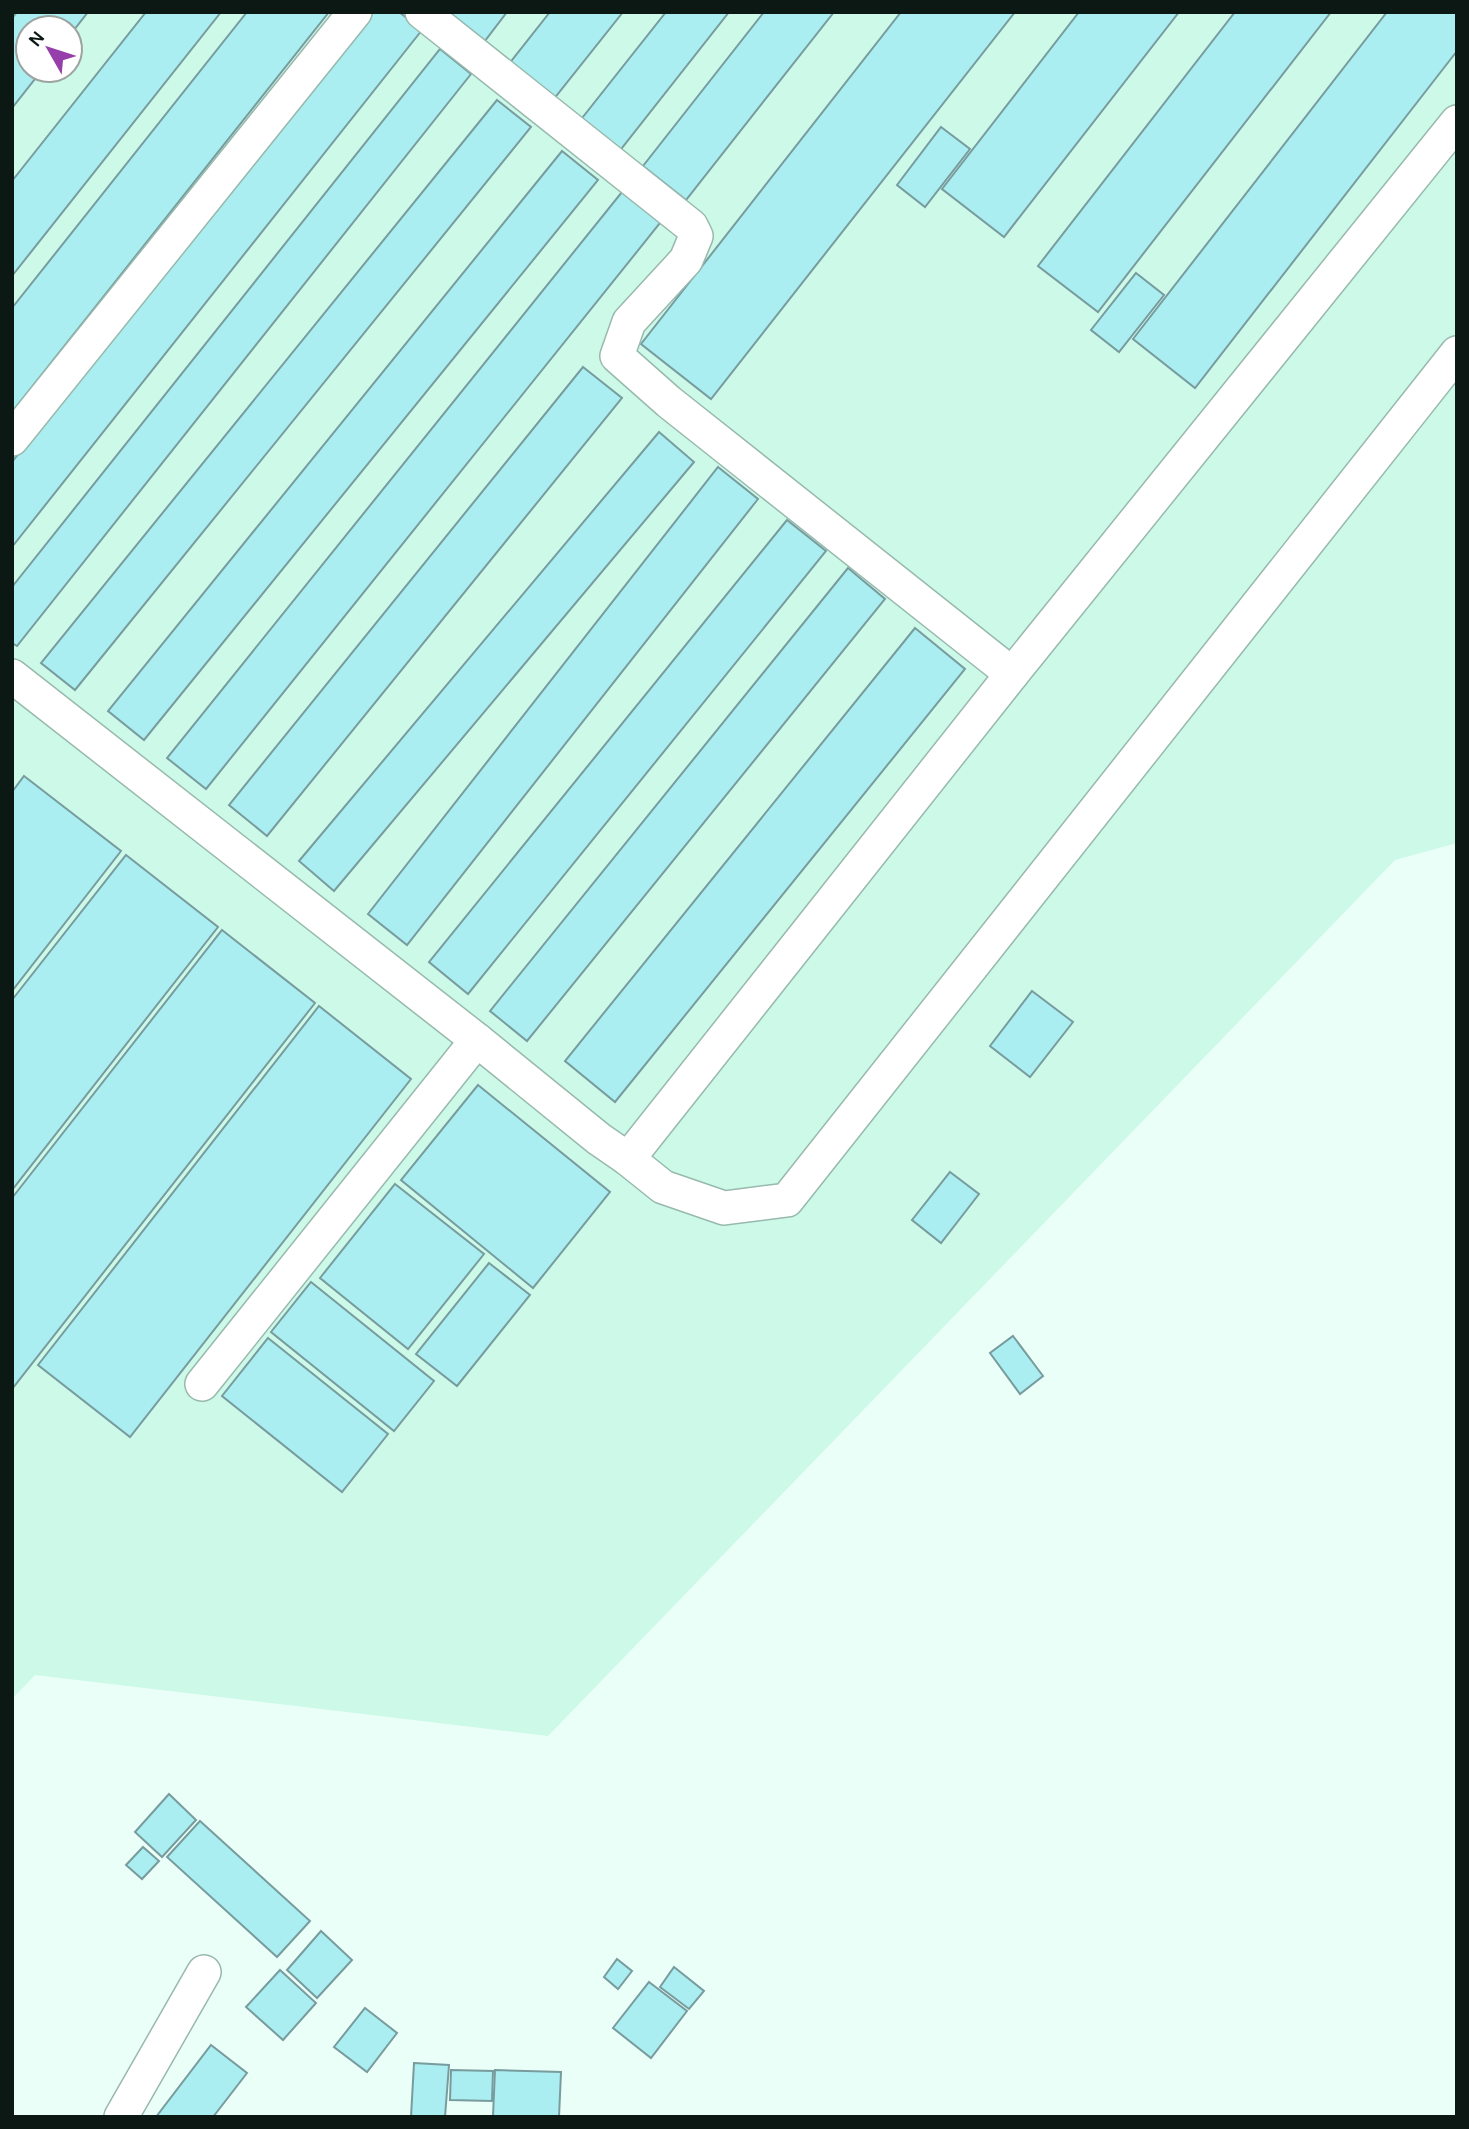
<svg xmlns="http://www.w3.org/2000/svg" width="1469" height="2129" viewBox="0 0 1469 2129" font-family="Karla,sans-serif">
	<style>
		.built { fill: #cdf9e9; fill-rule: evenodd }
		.building { fill: #aaeef2; stroke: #789c9e; stroke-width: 2 }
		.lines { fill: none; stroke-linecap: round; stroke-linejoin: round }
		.minor-casing { stroke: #98b9ad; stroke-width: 36 }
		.minor { stroke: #fff; stroke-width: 33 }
	</style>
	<rect width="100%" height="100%" fill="#eafff7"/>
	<path class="built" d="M12 12H1457V843L1395 860 548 1736 35 1675 12 1699ZM28 28H70V70H28Z"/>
	<g class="building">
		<polygon points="17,12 88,12 70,35 70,28 28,28 28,70 42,70 12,108 12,18"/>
		<polygon points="146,12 221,12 12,276 12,181"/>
		<polygon points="247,12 329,12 12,412 12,308"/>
		<polygon points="370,12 399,12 422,30 12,547 12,462"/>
		<polygon points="438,12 507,12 481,46"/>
		<polygon points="550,12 623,12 549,105 505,69"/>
		<polygon points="666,12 729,12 614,158 575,127"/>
		<polygon points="764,12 834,12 686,200 643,166"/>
		<polygon points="901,12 1015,12 711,399 641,344"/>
		<polygon points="1079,12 1179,12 1004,237 942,189"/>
		<polygon points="1235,12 1331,12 1098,312 1038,266"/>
		<polygon points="1387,12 1457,12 1457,51 1195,388 1133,339"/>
		<polygon points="440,49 471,74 17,646 12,643 12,587"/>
		<polygon points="497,100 531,127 75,690 41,663"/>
		<polygon points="941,127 970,149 925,207 897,185"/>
		<polygon points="562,151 598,180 144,740 108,711"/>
		<polygon points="626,187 664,218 206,789 167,758"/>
		<polygon points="1136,273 1164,295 1119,352 1091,330"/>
		<polygon points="583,367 622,398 267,836 229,805"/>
		<polygon points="659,432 694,462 334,891 299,861"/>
		<polygon points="718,467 758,499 407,945 368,914"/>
		<polygon points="787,520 826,551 468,994 429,962"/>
		<polygon points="848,568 885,599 527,1041 490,1011"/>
		<polygon points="915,628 965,669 615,1102 565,1061"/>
		<polygon points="24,776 121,851 12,991 12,792"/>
		<polygon points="126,855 218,927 12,1190 12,1000"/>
		<polygon points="222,930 315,1003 12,1389 12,1198"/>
		<polygon points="1032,991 1073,1022 1030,1077 990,1046"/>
		<polygon points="319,1006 411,1079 130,1437 38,1365"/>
		<polygon points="478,1085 610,1192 533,1288 401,1180"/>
		<polygon points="950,1172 979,1194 941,1243 912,1220"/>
		<polygon points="395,1184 484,1254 408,1349 320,1278"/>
		<polygon points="489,1263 530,1295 457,1386 416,1354"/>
		<polygon points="311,1282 434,1381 394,1431 271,1332"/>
		<polygon points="1013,1336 1043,1376 1020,1394 990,1353"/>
		<polygon points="268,1338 388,1434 342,1492 222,1396"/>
		<polygon points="169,1794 196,1820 162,1857 135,1832"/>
		<polygon points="200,1821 310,1921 277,1957 167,1857"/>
		<polygon points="143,1847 159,1861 142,1879 126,1865"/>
		<polygon points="321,1931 352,1960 317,1998 287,1970"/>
		<polygon points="617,1959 632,1971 618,1989 604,1977"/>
		<polygon points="674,1967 704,1991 689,2009 660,1987"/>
		<polygon points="280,1970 316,2003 283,2040 246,2007"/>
		<polygon points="649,1982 687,2011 651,2058 613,2028"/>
		<polygon points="365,2008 397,2033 367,2072 334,2047"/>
		<polygon points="211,2045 247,2073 213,2117 156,2117"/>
		<polygon points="414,2063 449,2065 445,2117 411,2117"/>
		<polygon points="451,2070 493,2071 492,2101 450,2100"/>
		<polygon points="495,2070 561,2072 559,2117 493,2116"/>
	</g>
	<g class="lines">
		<g class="minor-casing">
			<g id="minor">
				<polyline points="422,12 691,226 696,236 686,260 629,322 617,356 669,402 1012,674"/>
				<polyline points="12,439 355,12"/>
				<polyline points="12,676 477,1040 599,1139 628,1159 1012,674 1457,122"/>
				<polyline points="628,1159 663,1187 724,1208 787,1200 1457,353"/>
				<polyline points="202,1384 477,1040"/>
				<polyline points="121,2117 204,1972"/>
			</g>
		</g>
		<use href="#minor" class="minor"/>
	</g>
	<rect width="1469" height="2129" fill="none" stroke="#0b1814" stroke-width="28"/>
	<g transform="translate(49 49) rotate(309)"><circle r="33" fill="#ffffff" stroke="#9da3a1" stroke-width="2"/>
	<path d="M0-5L12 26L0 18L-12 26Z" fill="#963eaa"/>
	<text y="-10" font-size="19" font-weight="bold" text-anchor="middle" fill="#0b1814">N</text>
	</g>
</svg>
